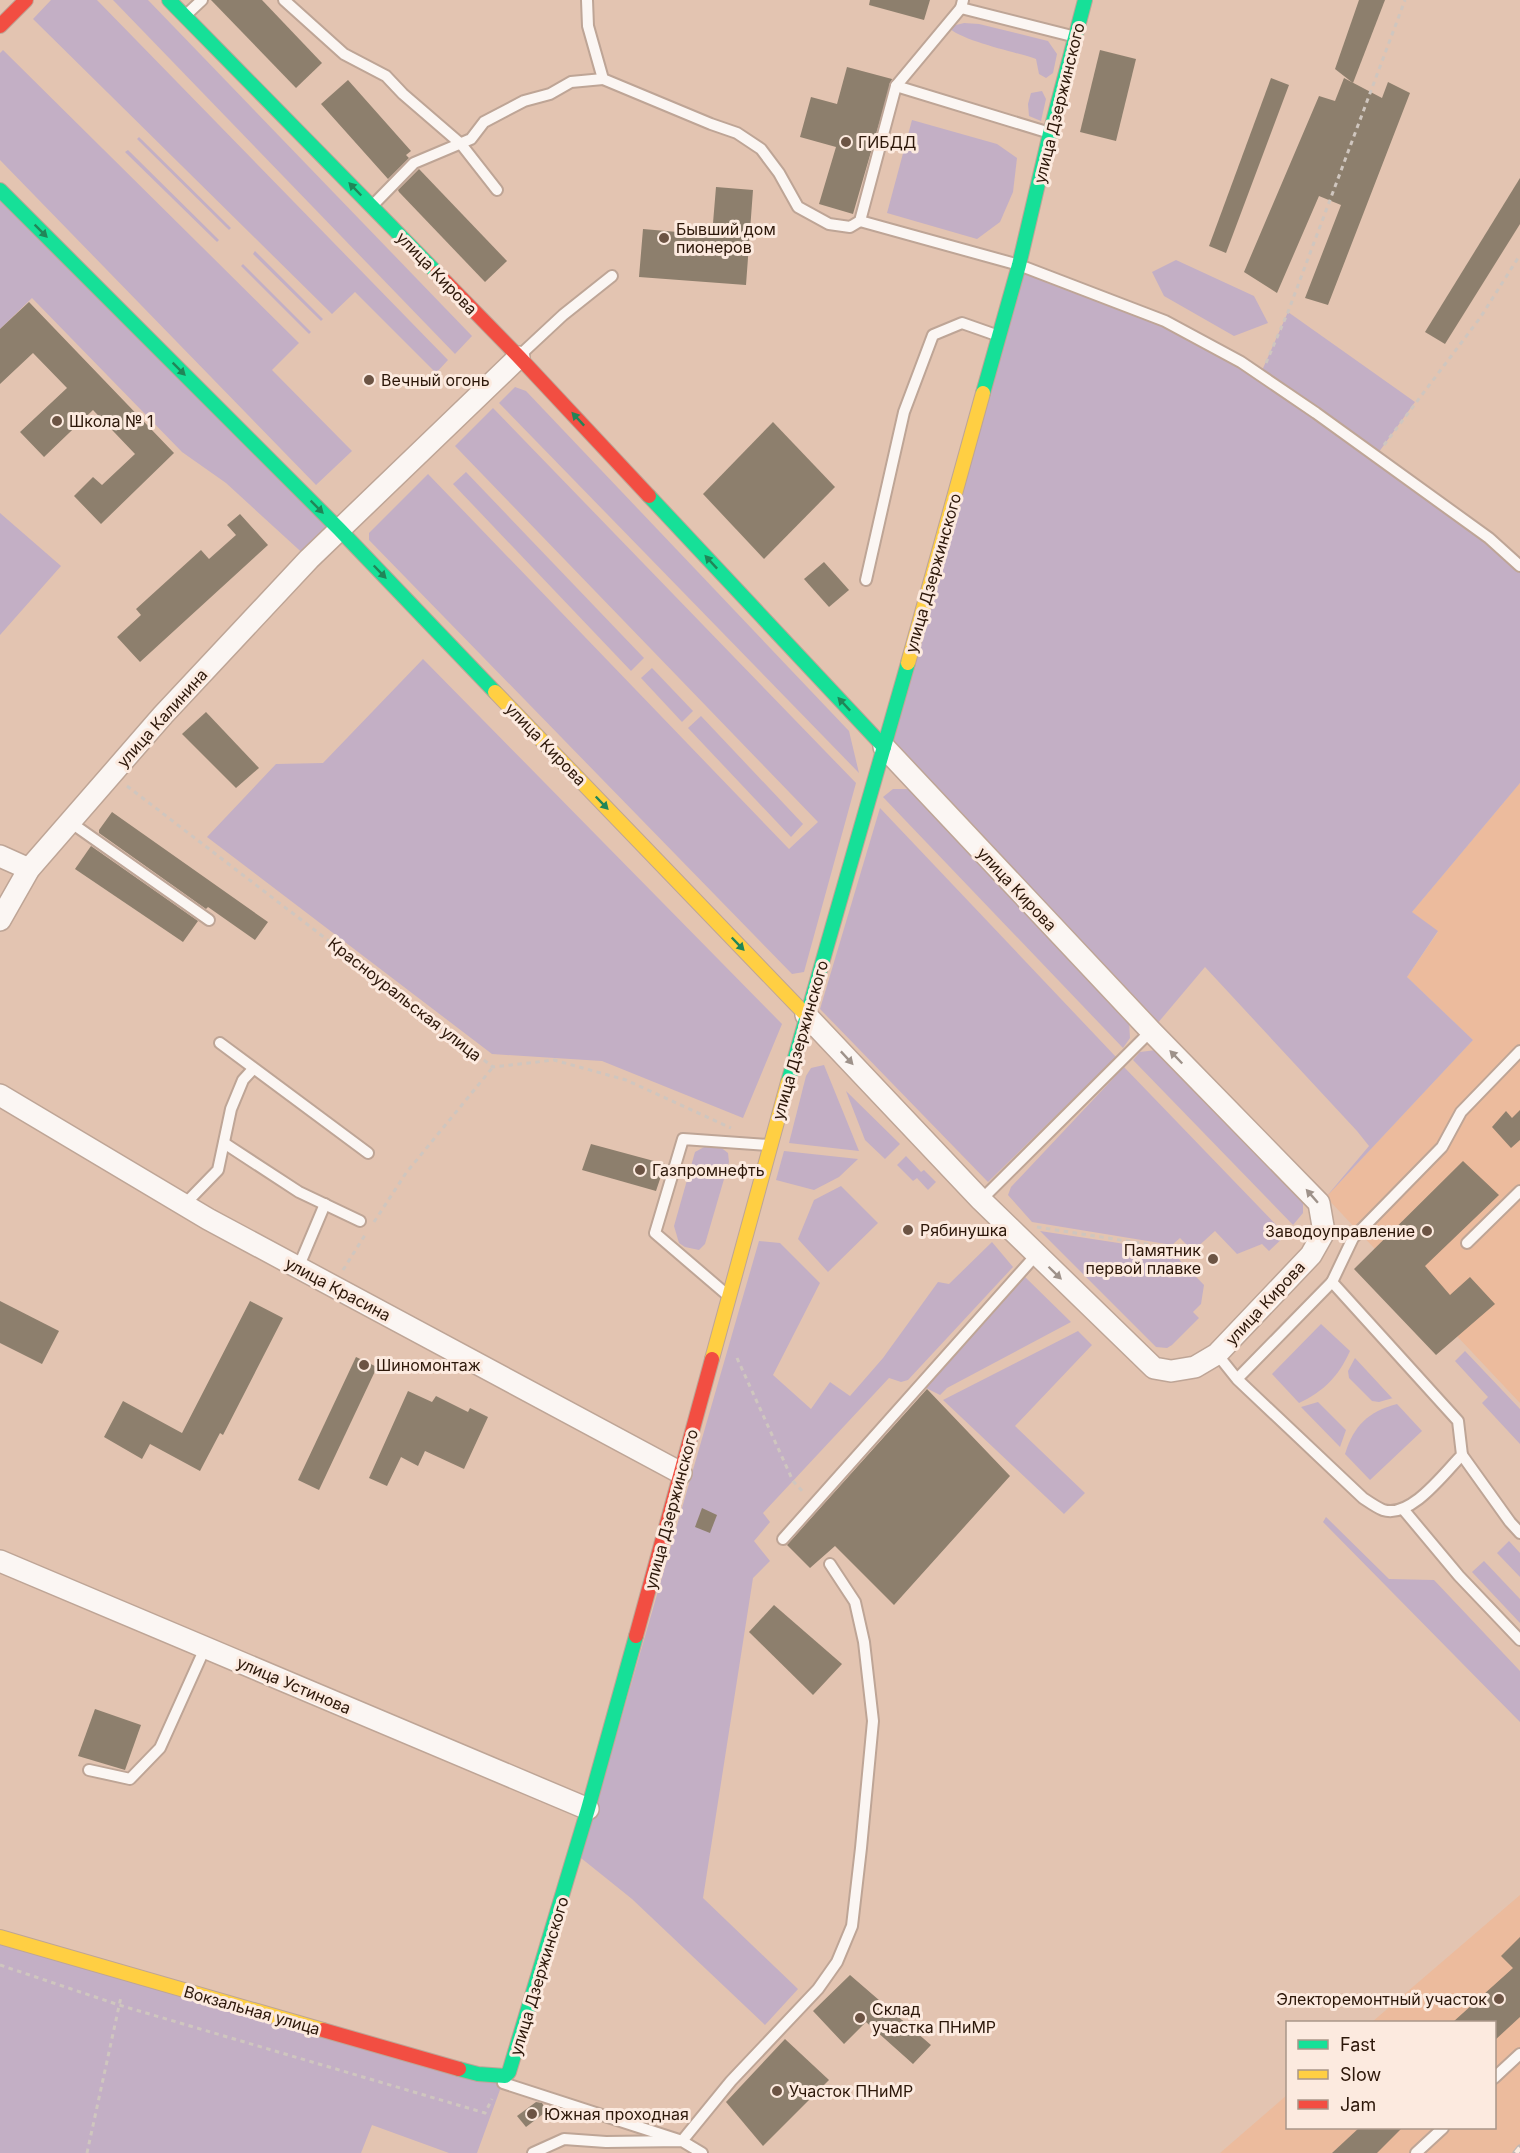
<svg xmlns="http://www.w3.org/2000/svg" width="1520" height="2153" viewBox="0 0 1520 2153" font-family="Inter,sans-serif">
	<style>
		.built { fill: #ecbb9d }
		.green { fill: #c3afc5 }
		.building { fill: #8d7f6d }
		.lines { fill: none; stroke-linecap: round; stroke-linejoin: round }
		.lane-casing { stroke: #bea596; stroke-width: 14 }
		.street-casing { stroke: #bea596; stroke-width: 24 }
		.fast-casing { stroke: #bea596; stroke-width: 16 }
		.slow-casing { stroke: #bea596; stroke-width: 16 }
		.jam-casing { stroke: #bea596; stroke-width: 16 }
		.path { stroke: #cfc6bf; stroke-width: 3; stroke-dasharray: 4.5 4.5; stroke-linecap: butt }
		.lane { stroke: #fbf6f3; stroke-width: 10 }
		.street { stroke: #fbf6f3; stroke-width: 21 }
		.fast { stroke: #16e098; stroke-width: 14 }
		.slow { stroke: #ffcf43; stroke-width: 14 }
		.jam { stroke: #f24e42; stroke-width: 14 }
		.rail-casing { stroke: #c0b7b3; stroke-width: 7 }
		.rail { stroke: #fceadf; stroke-width: 4.5; stroke-dasharray: 14; stroke-linecap: butt }
		.oneway { fill: #208658 }
		.oneway2 { fill: #9e928a }
		.poi-dot { fill: #6c5444; stroke: #fceadf; stroke-width: 2 }
		.labels { text-anchor: middle; dominant-baseline: central; stroke-width: 6; stroke-linejoin: round; paint-order: stroke }
		.street-label { font-size: 16px; fill: #2c1709; stroke: #fceadf }
		.poi-label { font-size: 16px; fill: #2c1709; stroke: #fceadf; text-anchor: start }
	</style>
	<rect width="100%" height="100%" fill="#e3c4b1"/>
	<g class="built">
		<polygon points="1520,783 1520,1403 1326,1197 1473,1040 1407,977 1438,932 1412,912"/>
		<polygon points="1520,1895 1520,2153 1220,2153 1287,2095 1288,2128 1494,2128 1494,2022 1372,2022"/>
	</g>
	<g class="green">
		<polygon points="51,0 97,0 448,360 436,373 355,292 332,314 33,19"/>
		<polygon points="113,0 148,0 472,336 455,354"/>
		<path d="M964 23 979 24 1048 41 1057 54 1053 73 1046 78 1039 74 1036 59C1016 52 961 41 948 27Z"/>
		<polygon points="3,50 299,343 272,370 352,451 316,485 0,160 0,53"/>
		<polygon points="1042,91 1046,99 1041,121 1029,116 1028,104 1031,93"/>
		<polygon points="912,120 997,144 1017,158 1013,192 1000,222 977,239 887,213"/>
		<polygon points="139,137 231,228 229,230 137,139"/>
		<polygon points="128,150 219,240 217,242 125,152"/>
		<polygon points="0,190 339,529 309,559 226,483 182,452 32,298 0,329"/>
		<polygon points="255,251 323,319 321,321 253,254"/>
		<polygon points="1176,260 1254,296 1268,323 1234,336 1164,296 1152,272"/>
		<polygon points="243,264 311,332 309,334 241,266"/>
		<polygon points="1019,265 1165,321 1260,375 1288,312 1415,402 1376,456 1520,566 1520,783 1412,912 1438,931 1407,977 1473,1040 1326,1197 1369,1146 1357,1131 1205,967 1151,1031 884,747"/>
		<polygon points="515,387 526,391 849,731 859,773 499,403"/>
		<polygon points="493,408 856,783 804,972 792,974 369,540 369,533 428,474 789,849 818,822 455,446"/>
		<polygon points="466,472 644,658 631,671 453,484"/>
		<polygon points="0,513 61,566 0,635"/>
		<polygon points="423,659 782,1024 743,1118 602,1061 492,1054 207,837 276,764 323,763"/>
		<polygon points="652,668 693,711 682,722 641,678"/>
		<polygon points="701,716 803,824 791,837 688,728"/>
		<polygon points="893,789 908,789 919,797 1129,1021 1130,1038 1123,1048 883,797"/>
		<polygon points="880,808 1116,1057 988,1182 820,1009"/>
		<polygon points="1156,1050 1303,1200 1303,1213 1293,1225 1133,1060 1140,1052"/>
		<polygon points="824,1065 859,1151 789,1143 806,1076 811,1068"/>
		<polygon points="1124,1067 1286,1235 1269,1251 1262,1244 1237,1254 1215,1231 1193,1251 1180,1238 1172,1245 1032,1222 1008,1195 1011,1187"/>
		<polygon points="846,1091 900,1144 885,1159 865,1140"/>
		<polygon points="706,1146 719,1146 728,1153 729,1162 705,1244 699,1250 685,1247 679,1243 674,1226 695,1152"/>
		<polygon points="784,1151 858,1159 839,1177 814,1190 776,1180"/>
		<polygon points="906,1156 921,1172 924,1170 936,1182 928,1190 917,1178 913,1181 897,1165"/>
		<polygon points="841,1186 878,1223 828,1272 798,1239 814,1200"/>
		<polygon points="1040,1231 1171,1251 1204,1285 1201,1304 1193,1312 1199,1318 1172,1345 1167,1348 1156,1347"/>
		<polygon points="759,1241 780,1243 820,1283 773,1375 811,1409 830,1382 850,1396 883,1358 938,1282 949,1284 992,1242 1013,1267 908,1380 901,1382 889,1378 763,1513 770,1522 754,1541 770,1561 753,1578 703,1898 798,1989 765,2025 632,1899 581,1858"/>
		<polygon points="1024,1276 1071,1322 947,1388 940,1395 926,1388"/>
		<path d="M1321 1324 1350 1351C1338 1377 1324 1391 1299 1403L1272 1374Z"/>
		<polygon points="1078,1331 1092,1345 1015,1426 1085,1493 1064,1514 943,1400"/>
		<polygon points="1465,1351 1520,1409 1520,1444 1482,1403 1488,1397 1455,1361"/>
		<polygon points="1355,1358 1392,1398 1393,1398 1379,1402 1372,1401 1349,1378 1348,1371"/>
		<polygon points="1318,1402 1346,1430 1340,1447 1301,1407"/>
		<path d="M1397 1404 1422 1431 1370 1480 1345 1454C1354 1425 1368 1412 1397 1404Z"/>
		<polygon points="1326,1517 1389,1579 1434,1580 1520,1671 1520,1722 1323,1522"/>
		<polygon points="1509,1541 1520,1553 1520,1577 1497,1553"/>
		<polygon points="1484,1561 1520,1599 1520,1623 1472,1572"/>
		<polygon points="0,1937 505,2076 477,2153 449,2153 372,2125 361,2153 0,2153"/>
	</g>
	<g class="building">
		<polygon points="211,0 262,0 322,63 296,88"/>
		<polygon points="870,0 930,0 924,20 869,5"/>
		<polygon points="1359,0 1385,0 1353,83 1335,69"/>
		<polygon points="1100,50 1136,59 1116,141 1080,132"/>
		<polygon points="847,67 892,79 853,214 819,204 836,147 800,137 811,97 837,104"/>
		<polygon points="1271,78 1289,85 1226,253 1209,246"/>
		<polygon points="1344,78 1382,98 1388,82 1410,93 1328,305 1305,298 1341,205 1319,196 1277,293 1244,272 1319,96 1335,101"/>
		<polygon points="348,80 411,151 406,155 409,158 388,179 321,104"/>
		<polygon points="419,169 507,261 485,282 399,192 398,190"/>
		<polygon points="1520,178 1520,224 1445,344 1425,332"/>
		<polygon points="716,187 753,190 746,285 639,277 643,229 712,235"/>
		<polygon points="29,302 174,453 101,524 74,496 93,477 102,485 135,454 93,410 44,457 20,432 67,388 33,353 0,384 0,329"/>
		<polygon points="773,422 835,487 764,559 703,494"/>
		<polygon points="240,514 268,545 140,662 117,637 141,615 136,609 201,550 209,559 236,535 227,525"/>
		<polygon points="824,562 849,590 829,607 804,579"/>
		<polygon points="206,712 259,768 236,788 182,734"/>
		<polygon points="112,812 268,922 255,940 208,907 206,909 99,833 99,830"/>
		<polygon points="91,846 198,921 183,942 75,869"/>
		<polygon points="1520,1110 1520,1140 1511,1148 1492,1127 1506,1111 1512,1118"/>
		<polygon points="591,1144 665,1164 656,1191 582,1170"/>
		<polygon points="1463,1161 1499,1195 1425,1266 1450,1295 1470,1277 1495,1304 1436,1355 1354,1269"/>
		<polygon points="0,1301 59,1331 42,1364 0,1343"/>
		<polygon points="250,1301 283,1318 223,1435 220,1433 200,1471 150,1444 142,1459 104,1437 123,1401 182,1433"/>
		<polygon points="356,1357 377,1367 319,1490 298,1480"/>
		<polygon points="927,1389 1010,1476 894,1605 835,1546 810,1568 787,1545"/>
		<polygon points="408,1391 432,1402 436,1396 468,1412 470,1408 488,1417 464,1469 425,1451 418,1466 401,1457 387,1486 369,1478"/>
		<polygon points="702,1508 717,1515 710,1533 695,1527"/>
		<polygon points="774,1605 842,1664 813,1695 749,1632"/>
		<polygon points="95,1709 141,1725 125,1770 78,1756"/>
		<polygon points="1520,1937 1520,2017 1494,2041 1494,2022 1453,2022 1513,1968 1501,1956"/>
		<polygon points="850,1975 931,2045 913,2064 866,2022 844,2044 813,2011"/>
		<polygon points="785,2039 829,2080 763,2146 726,2102"/>
		<polygon points="536,2102 542,2103 547,2111 526,2127 517,2116"/>
		<polygon points="1360,2127 1403,2127 1377,2153 1332,2153"/>
	</g>
	<g class="lines">
		<g class="lane-casing">
			<g id="lane">
				<polyline points="284,0 344,54 386,76 403,94 461,144 497,190"/>
				<polyline points="587,0 588,26 603,79 711,124 737,133 761,149 779,173 798,207 829,224 850,227 860,221 896,86 961,8"/>
				<polyline points="963,0 961,8 1072,36"/>
				<polyline points="187,14 202,0"/>
				<polyline points="896,86 1050,133"/>
				<polyline points="374,204 414,163 471,139 484,122 524,101 550,94 571,82 603,79"/>
				<polyline points="860,221 1019,265 1165,321 1241,362 1316,413 1489,538 1520,566"/>
				<polyline points="519,356 563,315 612,276"/>
				<polyline points="866,580 904,412 933,335 962,323 999,336"/>
				<polyline points="70,822 209,920"/>
				<polyline points="220,1043 368,1153"/>
				<polyline points="224,1143 299,1192 360,1221"/>
				<polyline points="981,1200 1151,1031"/>
				<polyline points="184,1205 218,1170 231,1109 243,1080 253,1069"/>
				<polyline points="1467,1243 1520,1191"/>
				<polyline points="298,1268 325,1204"/>
				<polyline points="1332,1282 1353,1238 1442,1147 1461,1112 1520,1051"/>
				<polyline points="725,1293 655,1233 683,1139 768,1145"/>
				<path d="M1217 1354 1237 1379 1363 1498C1369 1502 1376 1507 1383 1510 1411 1519 1445 1472 1462 1455L1458 1421 1332 1282 1237 1379"/>
				<polyline points="1462,1455 1510,1522 1520,1533"/>
				<polyline points="1403,1509 1459,1576 1520,1640"/>
				<polyline points="783,1539 1036,1255"/>
				<polyline points="89,1770 130,1779 160,1748 205,1648"/>
				<polyline points="1494,2078 1520,2054"/>
				<polyline points="503,2083 682,2141 731,2081 818,1989 837,1962 852,1926 861,1848 873,1721 864,1642 855,1602 830,1564"/>
				<polyline points="533,2153 564,2139 606,2142 682,2141 702,2153"/>
				<polyline points="1416,2153 1443,2128"/>
			</g>
		</g>
		<g class="street-casing">
			<g id="street">
				<polyline points="0,856 29,869"/>
				<polyline points="0,920 29,869 163,715 309,559 519,357"/>
				<polyline points="806,1015 981,1200 1154,1368 1171,1371 1195,1367 1217,1354 1311,1255 1324,1232 1319,1203 1151,1031 884,747"/>
				<polyline points="0,1095 208,1219 681,1473"/>
				<polyline points="0,1561 588,1809"/>
			</g>
		</g>
		<g class="fast-casing">
			<g id="fast">
				<polyline points="169,0 437,273"/>
				<polyline points="0,190 339,529 495,692"/>
				<polyline points="983,393 1019,265 1050,133 1085,0"/>
				<polyline points="649,496 884,747"/>
				<polyline points="788,1082 908,663"/>
				<polyline points="459,2069 478,2074 505,2076 509,2072 588,1809 636,1636"/>
			</g>
		</g>
		<g class="slow-casing">
			<g id="slow">
				<polyline points="908,663 983,393"/>
				<polyline points="495,692 806,1015"/>
				<polyline points="712,1359 788,1082"/>
				<polyline points="0,1937 323,2030"/>
			</g>
		</g>
		<g class="jam-casing">
			<g id="jam">
				<polyline points="0,26 26,0"/>
				<polyline points="437,273 519,357 649,496"/>
				<polyline points="636,1636 712,1359"/>
				<polyline points="323,2030 459,2069"/>
			</g>
		</g>
		<g class="path">
			<polyline points="1266,363 1288,312 1405,0"/>
			<polyline points="1384,445 1480,318 1520,255"/>
			<polyline points="127,786 493,1067 554,1060 626,1080 731,1128"/>
			<polyline points="374,1222 406,1173 493,1067"/>
			<polyline points="1037,1227 1172,1248"/>
			<polyline points="343,1270 365,1235"/>
			<polyline points="737,1358 793,1481 805,1494"/>
			<polyline points="0,1965 119,2005 485,2113 492,2099"/>
			<polyline points="87,2153 121,1997"/>
		</g>
		<use href="#lane" class="lane"/>
		<use href="#street" class="street"/>
		<use href="#fast" class="fast"/>
		<use href="#slow" class="slow"/>
		<use href="#jam" class="jam"/>
		<g class="rail-casing">
			<polyline id="rail" points="1516,2153 1520,2148"/>
		</g>
		<use href="#rail" class="rail"/>
	</g>
	<defs><path id="oneway-solid" d="M-6-.8H1V-3.2L6.5 0L1 3.2V.8H-6Z" transform="scale(1.5)"/></defs>
	<g class="oneway">
		<use href="#oneway-solid" transform="translate(355 189) rotate(-134)"/>
		<use href="#oneway-solid" transform="translate(41 231) rotate(45)"/>
		<use href="#oneway-solid" transform="translate(179 369) rotate(45)"/>
		<use href="#oneway-solid" transform="translate(578 419) rotate(-133)"/>
		<use href="#oneway-solid" transform="translate(317 507) rotate(45)"/>
		<use href="#oneway-solid" transform="translate(711 562) rotate(-133)"/>
		<use href="#oneway-solid" transform="translate(380 572) rotate(46)"/>
		<use href="#oneway-solid" transform="translate(844 704) rotate(-133)"/>
		<use href="#oneway-solid" transform="translate(602 803) rotate(46)"/>
		<use href="#oneway-solid" transform="translate(738 944) rotate(46)"/>
	</g>
	<g class="oneway2">
		<use href="#oneway-solid" transform="translate(1176 1057) rotate(-134)"/>
		<use href="#oneway-solid" transform="translate(847 1058) rotate(47)"/>
		<use href="#oneway-solid" transform="translate(1312 1196) rotate(-131)"/>
		<use href="#oneway-solid" transform="translate(1055 1273) rotate(44)"/>
	</g>
	<g class="poi-dot">
		<circle cx="846" cy="142" r="6"/>
		<circle cx="664" cy="238" r="6"/>
		<circle cx="369" cy="380" r="6"/>
		<circle cx="57" cy="421" r="6"/>
		<circle cx="640" cy="1170" r="6"/>
		<circle cx="908" cy="1230" r="6"/>
		<circle cx="1427" cy="1231" r="6"/>
		<circle cx="1213" cy="1259" r="6"/>
		<circle cx="364" cy="1365" r="6"/>
		<circle cx="1499" cy="1999" r="6"/>
		<circle cx="860" cy="2018" r="6"/>
		<circle cx="777" cy="2091" r="6"/>
		<circle cx="532" cy="2114" r="6"/>
	</g>
	<g class="labels">
		<g class="street-label">
			<text transform="translate(1059 103) rotate(-76)">улица Дзержинского</text>
			<text transform="translate(437 273) rotate(46)">улица Кирова</text>
			<text transform="translate(933 573) rotate(-74)">улица Дзержинского</text>
			<text transform="translate(162 718) rotate(-48)">улица Калинина</text>
			<text transform="translate(546 744) rotate(46)">улица Кирова</text>
			<text transform="translate(1017 889) rotate(47)">улица Кирова</text>
			<text transform="translate(405 999) rotate(38)">Красноуральская улица</text>
			<text transform="translate(800 1040) rotate(-74)">улица Дзержинского</text>
			<text transform="translate(338 1289) rotate(28)">улица Красина</text>
			<text transform="translate(1265 1303) rotate(-47)">улица Кирова</text>
			<text transform="translate(671 1509) rotate(-75)">улица Дзержинского</text>
			<text transform="translate(294 1685) rotate(23)">улица Устинова</text>
			<text transform="translate(539 1976) rotate(-73)">улица Дзержинского</text>
			<text transform="translate(252 2010) rotate(16)">Вокзальная улица</text>
		</g>
		<g class="poi-label">
			<text x="858" y="142">ГИБДД</text>
			<text x="676" y="229">Бывший дом<tspan x="676" dy="18">пионеров</tspan></text>
			<text x="381" y="380">Вечный огонь</text>
			<text x="69" y="421">Школа № 1</text>
			<text x="652" y="1170">Газпромнефть</text>
			<text x="920" y="1230">Рябинушка</text>
			<text x="1415" y="1231" text-anchor="end">Заводоуправление</text>
			<text x="1201" y="1250" text-anchor="end">Памятник<tspan x="1201" dy="18">первой плавке</tspan></text>
			<text x="376" y="1365">Шиномонтаж</text>
			<text x="1487" y="1999" text-anchor="end">Электоремонтный участок</text>
			<text x="872" y="2009">Склад<tspan x="872" dy="18">участка ПНиМР</tspan></text>
			<text x="789" y="2091">Участок ПНиМР</text>
			<text x="544" y="2114">Южная проходная</text>
		</g>
	</g>
	<rect x="1286" y="2021" width="210" height="108" fill="#fceadf" stroke="#a99689" stroke-width="1.5"/>
	<rect x="1298" y="2040" width="30" height="9" fill="#16e098" stroke="#a99689" stroke-width="1.5"/>
	<text x="1340" y="2051" font-size="18" fill="#2c1709">Fast</text>
	<rect x="1298" y="2070" width="30" height="9" fill="#ffcf43" stroke="#a99689" stroke-width="1.5"/>
	<text x="1340" y="2081" font-size="18" fill="#2c1709">Slow</text>
	<rect x="1298" y="2100" width="30" height="9" fill="#f24e42" stroke="#a99689" stroke-width="1.5"/>
	<text x="1340" y="2111" font-size="18" fill="#2c1709">Jam</text>
</svg>
